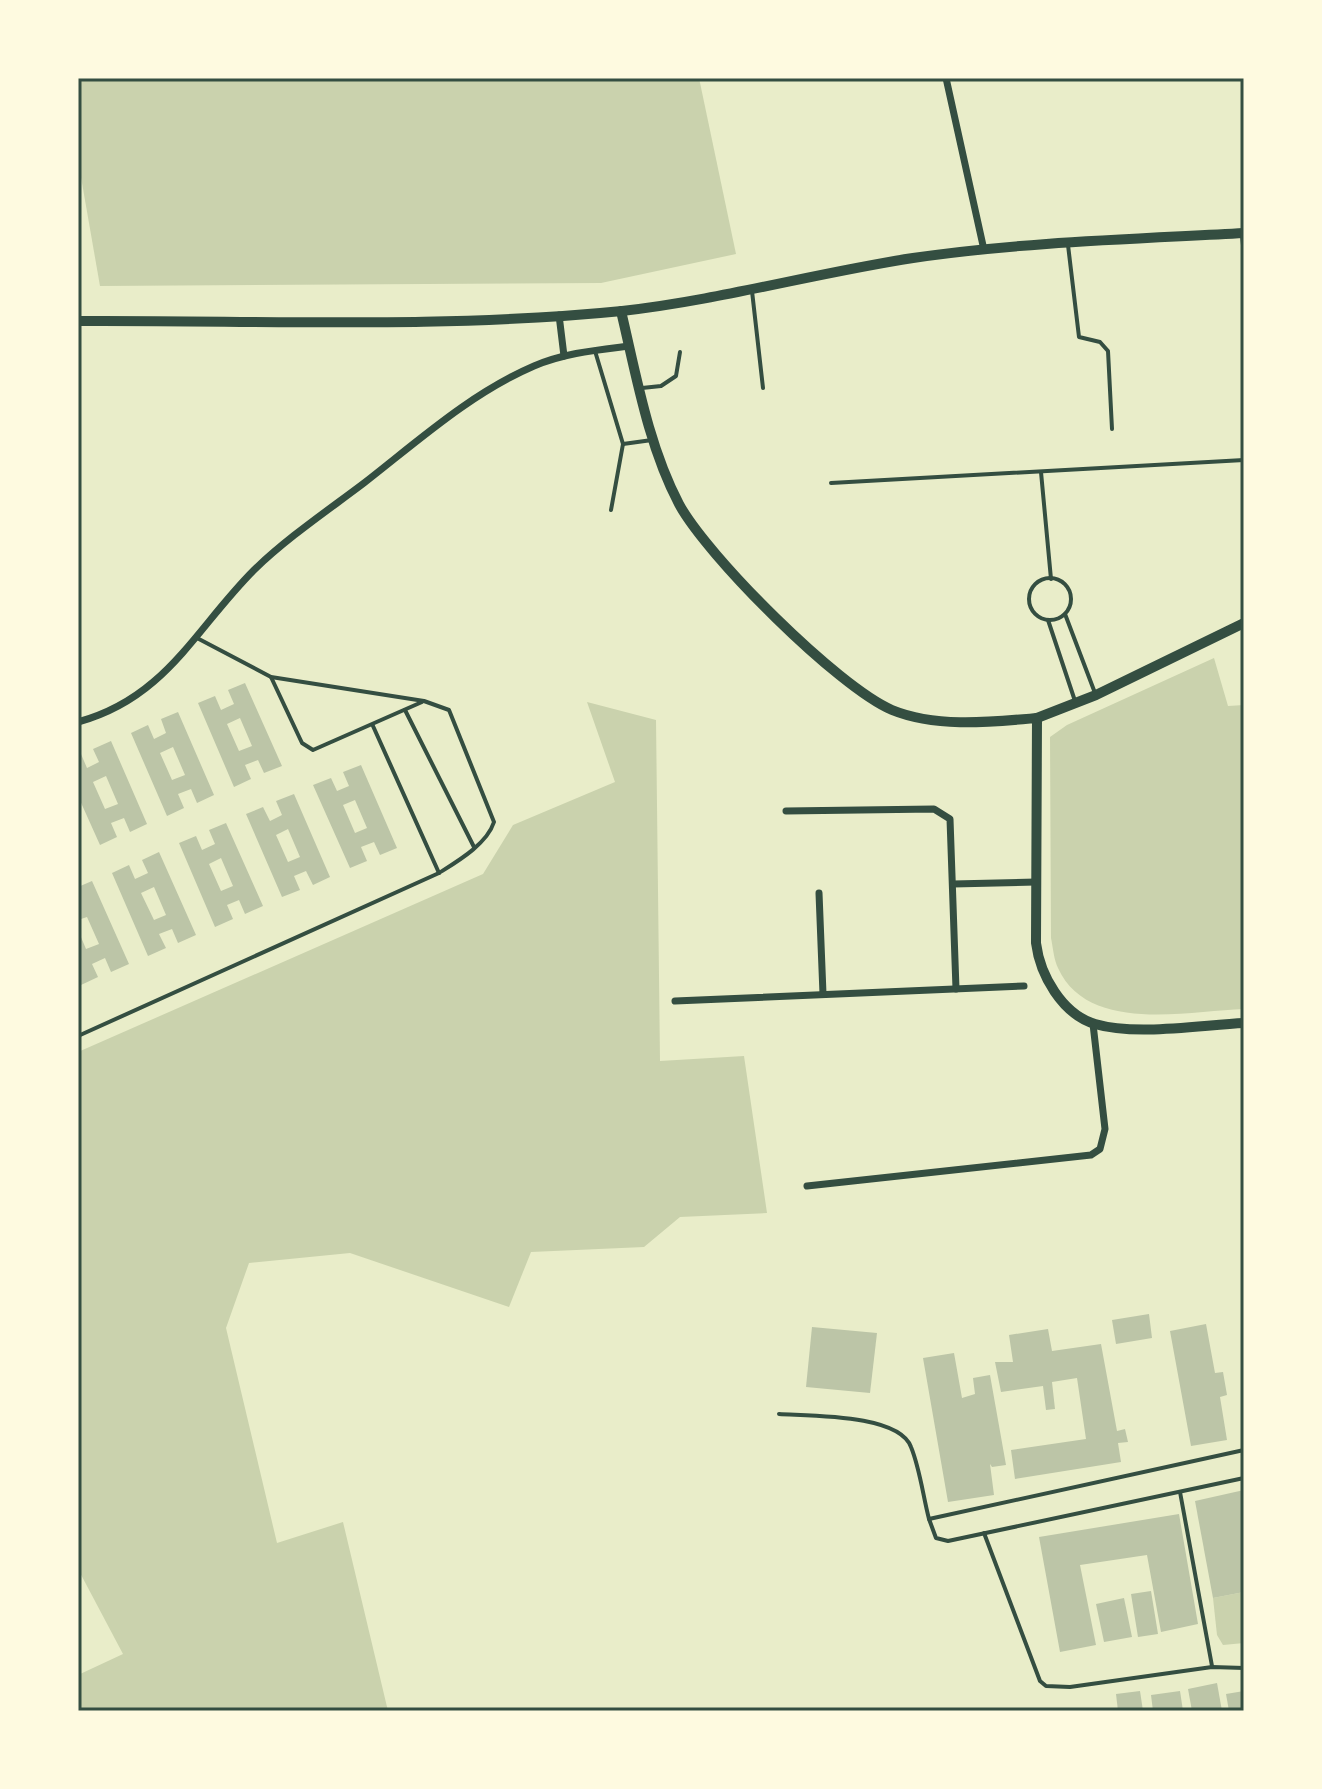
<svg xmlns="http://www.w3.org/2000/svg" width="1322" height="1789" viewBox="0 0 1322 1789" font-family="Karla,sans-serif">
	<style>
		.green { fill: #cad2ad }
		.building { fill: #bcc5a7; fill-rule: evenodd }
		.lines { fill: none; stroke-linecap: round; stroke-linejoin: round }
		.service { stroke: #344e41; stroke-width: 4 }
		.minor { stroke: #344e41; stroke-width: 7 }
		.secondary { stroke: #344e41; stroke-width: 10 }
		.neatline { fill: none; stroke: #344e41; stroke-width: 3 }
	</style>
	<rect width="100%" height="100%" fill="#e9edc9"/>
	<g class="green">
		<polygon points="78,78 699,78 736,254 601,283 100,286 78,160"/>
		<path d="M1214 658 1228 706 1244 705V1009C1187 1011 1088 1034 1058 968 1054 960 1053 948 1051 938L1050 737 1067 725Z"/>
		<polygon points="587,702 656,720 660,1061 744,1056 767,1213 680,1217 644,1247 531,1252 509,1307 350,1253 249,1263 226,1328 277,1543 343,1522 388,1711 78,1711 78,1675 123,1654 78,1569 78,1052 483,874 513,825 615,782"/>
		<polygon points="1244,1592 1244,1643 1223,1645 1217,1635 1213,1598"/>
	</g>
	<g class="building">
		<path d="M245 683 282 766 264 773 258 760 245 765 251 779 234 787 198 703 215 696 221 710 234 704 228 690ZM240 718 252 746 239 751 227 724Z"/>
		<path d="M178 712 214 795 197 803 191 789 178 794 184 808 167 816 131 733 148 725 154 739 166 733 161 719ZM173 747 185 775 172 780 160 753Z"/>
		<path d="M111 741 147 824 130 832 124 818 111 823 117 837 100 845 78 796V755L81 754 87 768 99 762 93 749ZM106 776 118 804 105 809 93 782Z"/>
		<path d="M361 765 397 848 380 855 374 842 361 847 367 861 350 868 313 785 331 778 337 791 349 786 343 772ZM355 800 367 828 355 833 343 805Z"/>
		<path d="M294 794 330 877 313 885 306 871 294 876 300 890 282 897 246 814 263 807 270 821 282 815 276 801ZM288 829 300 857 288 862 276 835Z"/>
		<path d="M226 823 263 906 245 914 239 900 227 905 233 919 215 927 179 843 196 836 202 850 215 844 209 830ZM221 858 233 886 221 891 209 864Z"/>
		<path d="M159 852 196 935 178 943 172 929 159 934 166 948 148 956 112 873 129 865 135 879 148 873 142 860ZM154 887 166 915 154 920 141 893Z"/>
		<polygon points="92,881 129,964 111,972 105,958 92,964 98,977 81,985 78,930 86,949 99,944 87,917 78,920 78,887"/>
		<polygon points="1149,1314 1152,1338 1116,1344 1112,1320"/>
		<polygon points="1206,1324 1215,1373 1223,1372 1227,1395 1220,1397 1227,1440 1191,1446 1170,1331"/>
		<polygon points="812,1327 877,1333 870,1393 806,1387"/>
		<polygon points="1048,1329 1052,1351 1101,1344 1117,1431 1125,1429 1128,1442 1118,1443 1121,1462 1015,1479 1011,1450 1086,1439 1077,1378 1052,1382 1055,1409 1046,1410 1043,1386 1001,1392 995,1362 1013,1362 1009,1335"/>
		<polygon points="954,1353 962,1398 975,1394 973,1378 990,1375 1006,1465 992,1467 990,1464 994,1495 948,1502 923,1358"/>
		<polygon points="1244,1490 1244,1592 1213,1598 1195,1501"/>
		<polygon points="1179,1514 1198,1624 1161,1632 1147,1555 1080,1565 1096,1645 1060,1652 1039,1537"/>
		<polygon points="1151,1591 1158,1634 1138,1637 1131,1594"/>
		<polygon points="1124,1598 1132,1637 1104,1642 1096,1604"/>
		<polygon points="1217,1683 1222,1711 1192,1711 1188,1689"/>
		<polygon points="1140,1691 1143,1711 1118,1711 1116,1694"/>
		<polygon points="1180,1691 1183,1711 1153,1711 1151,1695"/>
		<polygon points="1244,1691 1244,1711 1229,1711 1226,1694"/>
	</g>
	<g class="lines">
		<g class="service">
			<polyline points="1242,235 1244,255"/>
			<polyline points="1068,245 1079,337 1100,342 1108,351 1112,429"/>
			<polyline points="752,291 763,388"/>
			<polyline points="595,351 623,444 611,510"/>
			<polyline points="642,388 661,386 676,376 680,352"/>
			<polyline points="623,444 652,440"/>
			<polyline points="1041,472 1051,579"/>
			<polyline points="831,483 1244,460"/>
			<circle cx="1050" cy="599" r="21"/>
			<polyline points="1065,614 1095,693"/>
			<polyline points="1048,620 1075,701"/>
			<polyline points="271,677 302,743 313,750 422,702"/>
			<polyline points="405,710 474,847"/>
			<polyline points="373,726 439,873"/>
			<path d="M78 1036 439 873C458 861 487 844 494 822L449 710 424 701 271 677 197 638"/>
			<path d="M779 1414C810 1416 899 1414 911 1447 920 1469 923 1496 929 1519"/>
			<polyline points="1244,1450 929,1519 936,1538 948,1541 1244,1478"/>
			<polyline points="1180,1492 1212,1666"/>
			<polyline points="984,1533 1040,1681 1046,1686 1070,1687 1212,1667 1244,1668"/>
		</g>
		<g class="minor">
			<polyline points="946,78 984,250"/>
			<polyline points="559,315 564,356"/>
			<path d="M78 722C166 698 195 629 254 570 287 538 327 511 364 483 418 441 471 393 534 366 564 353 597 350 629 346"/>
			<polyline points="786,811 934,809 950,819 956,989"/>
			<polyline points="953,884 1036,882"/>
			<polyline points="819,893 823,994"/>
			<polyline points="675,1001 1024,986"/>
			<polyline points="807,1186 1091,1155 1100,1149 1105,1129 1093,1024"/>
		</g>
		<g class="secondary">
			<path d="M621 311C636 374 648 445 679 504 707 556 838 687 892 710 936 728 991 722 1037 718L1036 943C1040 975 1062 1014 1095 1024 1136 1036 1201 1025 1244 1023"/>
			<path d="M78 321C258 320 442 329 622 311 720 300 815 273 913 258 1022 242 1134 239 1244 233"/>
			<polyline points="1037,718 1096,695 1244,623"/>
		</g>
	</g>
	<rect width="1322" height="1789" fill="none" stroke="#fefae0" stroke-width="160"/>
	<rect x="80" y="80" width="1162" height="1629" class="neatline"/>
</svg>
